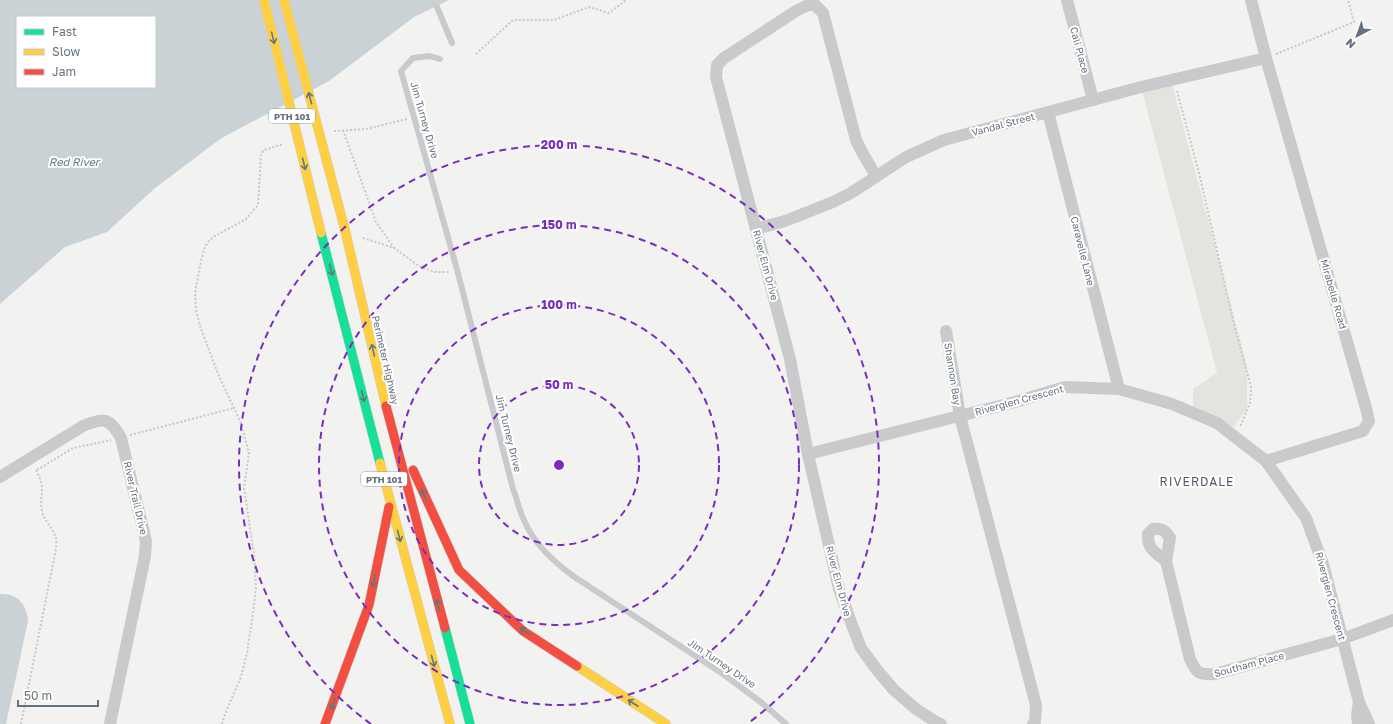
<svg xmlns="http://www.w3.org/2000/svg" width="1393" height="724" viewBox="0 0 1393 724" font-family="'Golos Text',sans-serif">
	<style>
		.green { fill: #e2e5df }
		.water { fill: #cbd2d6; fill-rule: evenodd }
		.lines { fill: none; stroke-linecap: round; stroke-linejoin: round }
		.fast-casing { stroke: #cecfcf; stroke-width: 10 }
		.slow-casing { stroke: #cecfcf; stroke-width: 10 }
		.jam-casing { stroke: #cecfcf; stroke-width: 10 }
		.path { stroke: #c7c8c7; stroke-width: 2; stroke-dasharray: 2 2; stroke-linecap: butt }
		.lane { stroke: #c8cacb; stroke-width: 6 }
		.street { stroke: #c8cacb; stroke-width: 12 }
		.fast { stroke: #16e098; stroke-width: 9 }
		.slow { stroke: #ffcf43; stroke-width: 9 }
		.jam { stroke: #f24e42; stroke-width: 9 }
		.slow-bridge-casing { stroke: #cecfcf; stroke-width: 10; stroke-linecap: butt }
		.slow-bridge { stroke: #ffcf43; stroke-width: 9 }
		.oneway { stroke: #607880 }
		.ring { fill: none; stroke: #7b2cbf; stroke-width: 2; stroke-dasharray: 7 5 }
		.labels { text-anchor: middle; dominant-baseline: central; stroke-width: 4; stroke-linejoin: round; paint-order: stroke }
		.shield { fill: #fff; stroke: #929ca5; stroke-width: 1 }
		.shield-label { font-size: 9px; font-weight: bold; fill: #64727f }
		.street-label { font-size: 10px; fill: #64727f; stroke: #fff }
		.water-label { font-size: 11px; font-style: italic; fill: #647a84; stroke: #fff }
		.quarter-label { font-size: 12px; letter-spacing: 1px; fill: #525b64; stroke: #fff }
		.centre { fill: #7b2cbf; stroke: #fff; stroke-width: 2 }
		.ring-label { font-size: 12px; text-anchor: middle; font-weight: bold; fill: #7b2cbf; stroke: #fff; stroke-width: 4; stroke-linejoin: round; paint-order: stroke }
	</style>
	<rect width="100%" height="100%" fill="#f2f3f1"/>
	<polygon class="green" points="1172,84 1247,366 1247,408 1234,427 1193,408 1193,389 1217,373 1141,87"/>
	<g class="water">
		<path d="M0 0H449L414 17 329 81 220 139 154 189 107 232 65 247 0 304ZM17 17H155V87H17Z"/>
		<path d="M0 594C18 593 27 605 28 621L6 724H0Z"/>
	</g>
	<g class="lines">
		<g class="fast-casing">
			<g id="fast">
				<polyline points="321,233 380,463"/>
				<polyline points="445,628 470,724"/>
			</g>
		</g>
		<g class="slow-casing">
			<g id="slow">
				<polyline points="345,230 386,406"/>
				<polyline points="380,463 450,724"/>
				<polyline points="577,666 666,724"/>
			</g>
		</g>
		<g class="jam-casing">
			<g id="jam">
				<polyline points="386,406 445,628"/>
				<polyline points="413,470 459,570 523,631 577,666"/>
				<polyline points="325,724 369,605 389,507"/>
			</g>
		</g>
		<g class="path">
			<polyline points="476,54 513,20 554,20 589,7 609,13 626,0"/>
			<polyline points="1276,54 1354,22 1348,0"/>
			<polyline points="1177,91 1199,173 1234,324 1251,387 1250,403 1240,427"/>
			<polyline points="343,130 376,222 394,248"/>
			<polyline points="334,131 366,129 407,119"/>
			<polyline points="363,238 394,248 419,266 434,272 449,272"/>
			<polyline points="130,435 234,408"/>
			<polyline points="37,470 73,448 111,440"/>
			<path d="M21 724 55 554C56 549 57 543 56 538 53 528 44 521 42 511 40 503 42 497 42 489 42 482 39 475 35 469"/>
			<polyline points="222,724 225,714 241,677 247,653 253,613 256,587 254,555 244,487 249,453 240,421 218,374 201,329 196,310 195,293 201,261 205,247 209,241 215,236 246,219 258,205 261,154 264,150 284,144"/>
		</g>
		<g class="lane">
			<polyline points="437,7 452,43"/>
			<path d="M440 59 430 56 413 58 401 71 458 273 513 489C517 499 519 509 523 518 533 543 553 561 573 576L723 674 762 703 786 724"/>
		</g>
		<g class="street">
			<polyline points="1067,0 1093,100"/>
			<polyline points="1251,0 1266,58 1366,408 1369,421 1363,431 1266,461"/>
			<polyline points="1048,112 1119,389"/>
			<polyline points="876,176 863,154 856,140 823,13 815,5 808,5 796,11 724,58 717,65 716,77 790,359 808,454 839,589 852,625 861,648 877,670 894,690 916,709 936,722 941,724"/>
			<polyline points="756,229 785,221 833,202 851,193 906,157 944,140 1141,87 1266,58"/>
			<polyline points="946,331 960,416 1036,705 1035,722 1033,724"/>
			<polyline points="808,454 1015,402 1065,387 1119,389 1172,404 1217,423 1266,461 1306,518 1323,564 1359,702 1369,724"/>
			<path d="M0 477 83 426C104 417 110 418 121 438L146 541 145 556 110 724"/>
			<path d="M1166 561C1155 552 1147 549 1148 534L1153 529C1162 528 1165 530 1170 538L1166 561 1190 659C1196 673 1199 675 1215 674L1342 639 1393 620"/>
			<polyline points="1358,724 1357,715 1359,702"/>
		</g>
		<use href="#fast" class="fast"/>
		<use href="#slow" class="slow"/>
		<use href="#jam" class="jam"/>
		<g class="slow-bridge-casing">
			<g id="slow-bridge">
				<polyline points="264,0 321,233"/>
				<polyline points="284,0 345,230"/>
			</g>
		</g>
		<use href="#slow-bridge" class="slow-bridge"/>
	</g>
	<defs><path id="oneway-shaft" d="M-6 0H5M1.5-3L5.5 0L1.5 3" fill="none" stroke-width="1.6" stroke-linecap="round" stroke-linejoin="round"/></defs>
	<g class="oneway">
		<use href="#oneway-shaft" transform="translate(273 38) rotate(76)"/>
		<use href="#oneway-shaft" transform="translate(310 98) rotate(-105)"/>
		<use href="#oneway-shaft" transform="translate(304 164) rotate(76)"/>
		<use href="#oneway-shaft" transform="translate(331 270) rotate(76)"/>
		<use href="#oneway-shaft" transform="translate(373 350) rotate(-103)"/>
		<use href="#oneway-shaft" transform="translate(363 396) rotate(76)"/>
		<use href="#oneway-shaft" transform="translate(424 495) rotate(-115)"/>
		<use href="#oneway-shaft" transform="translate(399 536) rotate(75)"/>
		<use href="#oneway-shaft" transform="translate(374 581) rotate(102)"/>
		<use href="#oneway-shaft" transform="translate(438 605) rotate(-105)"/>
		<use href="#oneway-shaft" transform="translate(525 631) rotate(-143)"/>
		<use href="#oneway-shaft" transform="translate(433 661) rotate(75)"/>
		<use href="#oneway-shaft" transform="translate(633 703) rotate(-147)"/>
		<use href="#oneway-shaft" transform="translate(333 704) rotate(110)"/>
	</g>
	<g class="ring">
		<circle cx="559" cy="465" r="80"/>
		<circle cx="559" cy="465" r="160"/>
		<circle cx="559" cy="465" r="240"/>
		<path d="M371 724A320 320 0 1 1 747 724"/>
	</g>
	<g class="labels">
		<g class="shield">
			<rect x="269" y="109" width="46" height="14" rx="3"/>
			<rect x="361" y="472" width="46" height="14" rx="3"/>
		</g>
		<g class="shield-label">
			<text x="292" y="116">PTH 101</text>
			<text x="384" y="479">PTH 101</text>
		</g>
		<g class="street-label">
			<text transform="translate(1080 50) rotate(75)">Cali Place</text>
			<text transform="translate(425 120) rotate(74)">Jim Turney Drive</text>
			<text transform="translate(1003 124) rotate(-15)">Vandal Street</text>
			<text transform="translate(1083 251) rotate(76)">Caravelle Lane</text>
			<text transform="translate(766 265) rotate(75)">River Elm Drive</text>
			<text transform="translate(1334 294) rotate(74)">Mirabelle Road</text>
			<text transform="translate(386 360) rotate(77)">Perimeter Highway</text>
			<text transform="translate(953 374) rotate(81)">Shannon Bay</text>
			<text transform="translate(1019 400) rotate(-15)">Riverglen Crescent</text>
			<text transform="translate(509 433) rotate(76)">Jim Turney Drive</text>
			<text transform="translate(136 498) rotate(77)">River Trail Drive</text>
			<text transform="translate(839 581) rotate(75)">River Elm Drive</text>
			<text transform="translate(1331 596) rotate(75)">Riverglen Crescent</text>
			<text transform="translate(722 663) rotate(34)">Jim Turney Drive</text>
			<text transform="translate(1249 664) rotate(-15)">Southam Place</text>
		</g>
		<g class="water-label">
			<text x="74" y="161">Red River</text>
		</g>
		<g class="quarter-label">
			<text x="1197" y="481">RIVERDALE</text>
		</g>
	</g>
	<circle cx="559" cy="465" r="6" class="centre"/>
	<g class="ring-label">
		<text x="559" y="149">200 m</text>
		<text x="559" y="229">150 m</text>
		<text x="559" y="309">100 m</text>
		<text x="559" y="389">50 m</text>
	</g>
	<rect x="16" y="16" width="140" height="72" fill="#ffffff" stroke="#c1c7cc"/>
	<rect x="24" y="29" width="20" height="6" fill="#16e098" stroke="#c1c7cc"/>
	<text x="52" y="36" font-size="12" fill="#64727f">Fast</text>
	<rect x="24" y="49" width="20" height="6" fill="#ffcf43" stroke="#c1c7cc"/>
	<text x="52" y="56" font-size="12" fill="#64727f">Slow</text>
	<rect x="24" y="69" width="20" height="6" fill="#f24e42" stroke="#c1c7cc"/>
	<text x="52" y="76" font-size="12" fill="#64727f">Jam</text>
	<g transform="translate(1357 36) rotate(221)" stroke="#ffffff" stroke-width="3" paint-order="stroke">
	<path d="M0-3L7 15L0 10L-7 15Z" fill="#64727f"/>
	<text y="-6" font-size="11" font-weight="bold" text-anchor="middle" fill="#64727f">N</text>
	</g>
	<path d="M18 700v6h80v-6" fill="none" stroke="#64727f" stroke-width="2"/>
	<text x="24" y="700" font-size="12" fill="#64727f" stroke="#ffffff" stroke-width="3" paint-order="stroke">50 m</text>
</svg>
